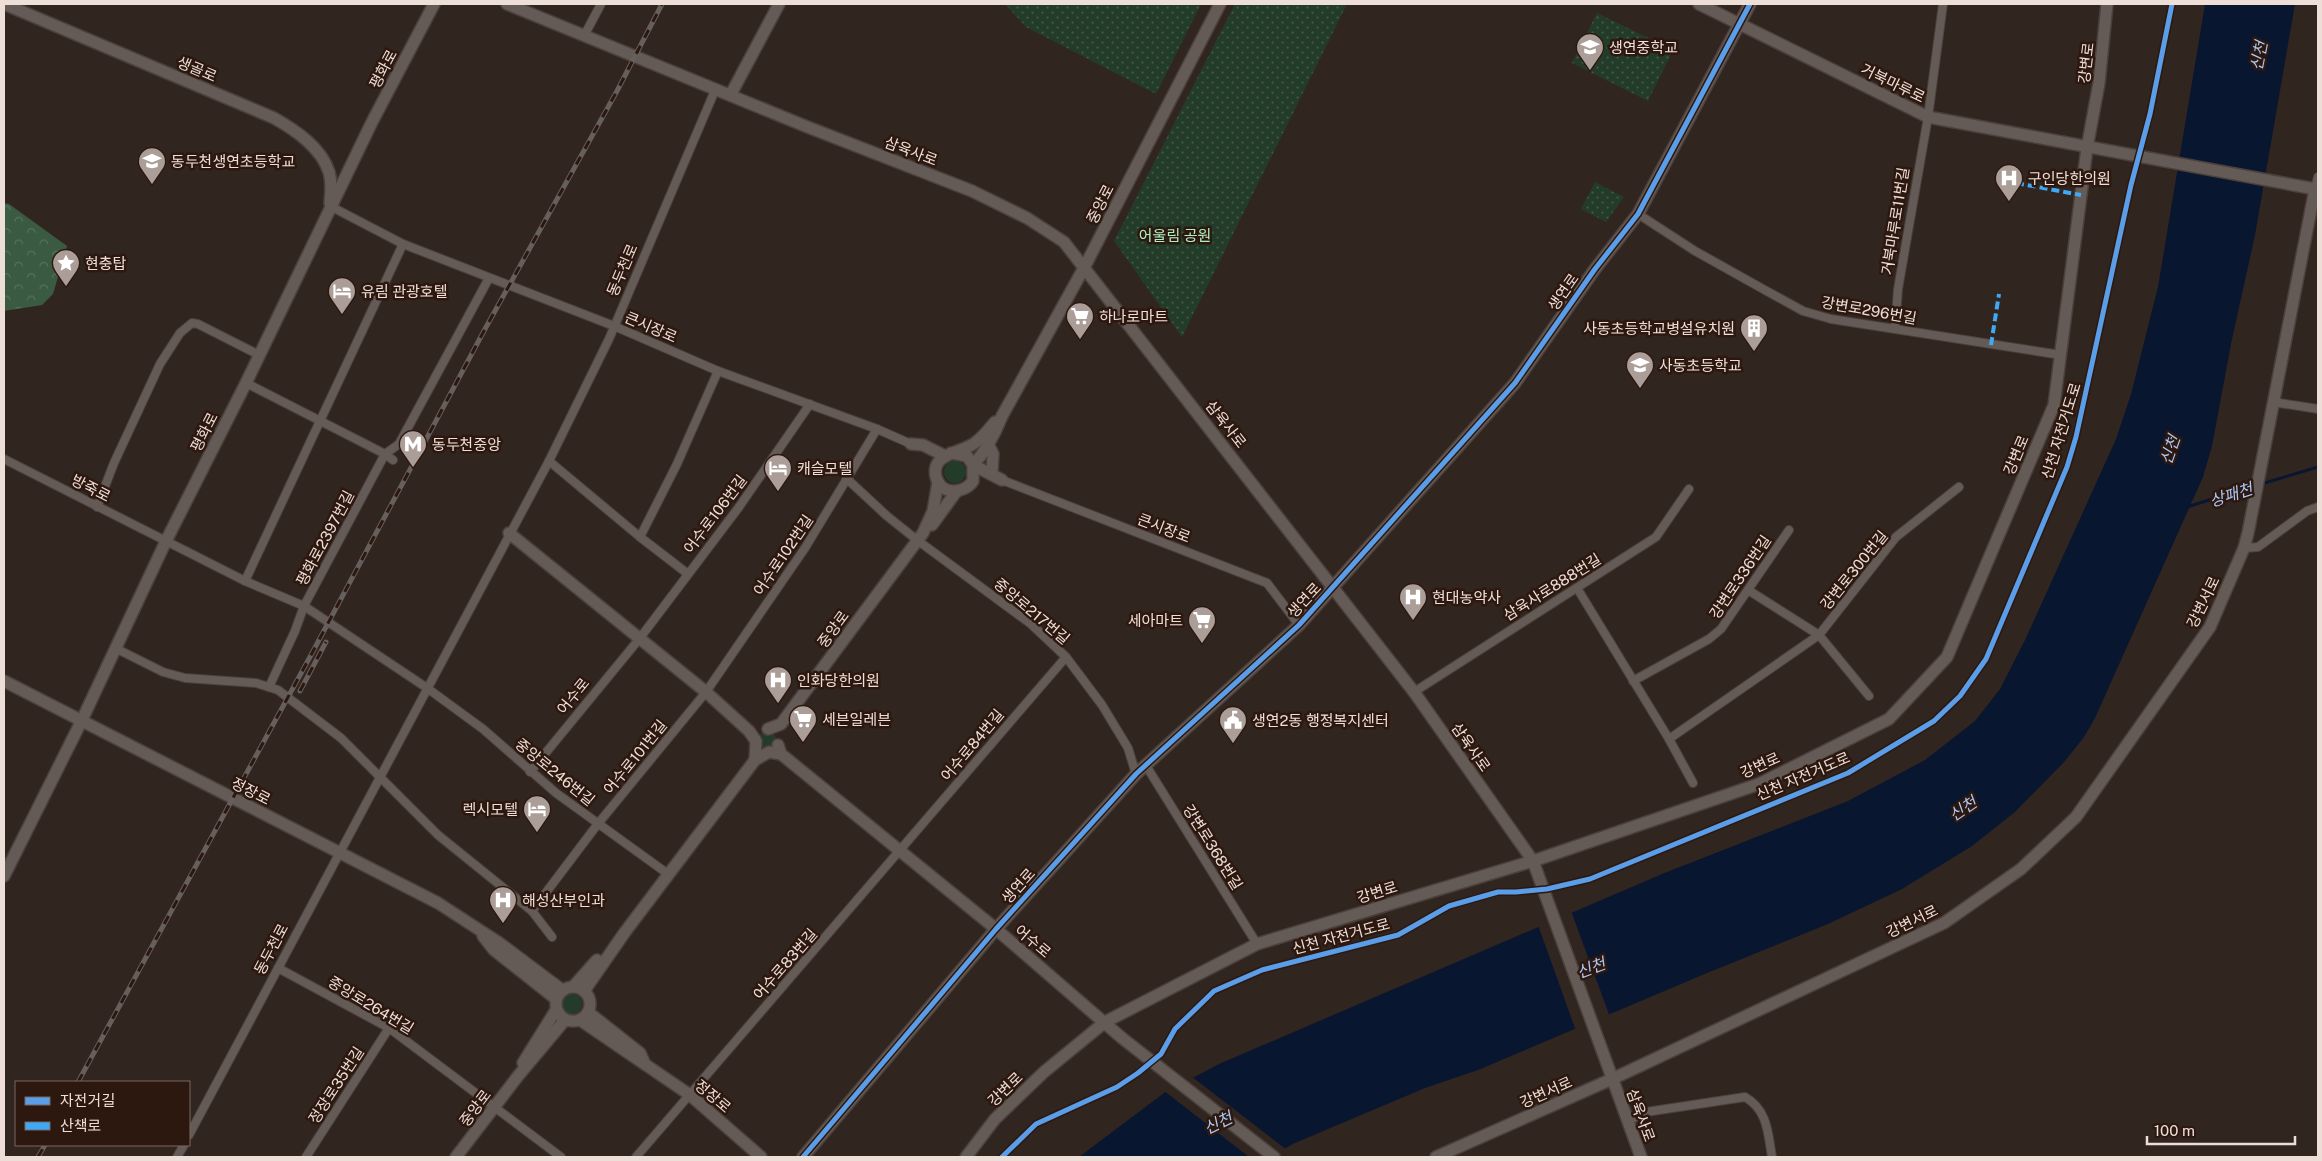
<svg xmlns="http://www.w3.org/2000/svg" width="2322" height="1161" viewBox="0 0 2322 1161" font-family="'Public Sans','Noto Sans KR',sans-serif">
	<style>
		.green { fill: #233c2a }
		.forest { fill: url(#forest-crowns) }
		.park { fill: url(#park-dots) }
		.water { fill: #091630 }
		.pier { fill: #312520 }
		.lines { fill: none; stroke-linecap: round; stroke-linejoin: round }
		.stream { stroke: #091630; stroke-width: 3 }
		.street-casing { stroke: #4b403c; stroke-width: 10 }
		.secondary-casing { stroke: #4b403c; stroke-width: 14 }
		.street { stroke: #655b56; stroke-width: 8 }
		.secondary { stroke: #655b56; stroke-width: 11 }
		.rail-casing { stroke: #675f5c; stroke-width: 5 }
		.rail { stroke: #2d180f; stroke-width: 3; stroke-dasharray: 9; stroke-linecap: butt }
		.quiet { stroke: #3fa9f5; stroke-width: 4; stroke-dasharray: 8 4; stroke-linecap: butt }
		.cycleway-casing { stroke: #2d180f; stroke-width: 8 }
		.cycleway { stroke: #5a9eea; stroke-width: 5 }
		.labels { text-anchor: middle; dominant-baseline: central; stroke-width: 5; stroke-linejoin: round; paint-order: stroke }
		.poi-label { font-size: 15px; fill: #edded7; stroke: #2d180f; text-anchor: start }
		.street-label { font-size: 15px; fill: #edded7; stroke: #2d180f }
		.park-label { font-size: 15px; fill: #adefc0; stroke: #2d180f }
		.water-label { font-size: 16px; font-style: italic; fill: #abc8f7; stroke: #2d180f }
	</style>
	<defs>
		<pattern id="forest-crowns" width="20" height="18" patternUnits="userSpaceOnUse" patternTransform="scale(1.25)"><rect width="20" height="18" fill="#3a5b42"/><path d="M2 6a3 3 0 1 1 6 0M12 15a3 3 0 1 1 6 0" fill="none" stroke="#57725d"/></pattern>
		<pattern id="park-dots" width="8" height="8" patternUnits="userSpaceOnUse" patternTransform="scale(1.25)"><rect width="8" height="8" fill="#233c2a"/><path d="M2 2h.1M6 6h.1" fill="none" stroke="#435848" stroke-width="1.8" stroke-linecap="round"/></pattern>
	</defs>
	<rect width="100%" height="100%" fill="#312520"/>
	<g class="green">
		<circle cx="955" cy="472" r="11"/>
		<circle cx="767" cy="740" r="9"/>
		<circle cx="572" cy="1004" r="10"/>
	</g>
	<polygon class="forest" points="4,203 9,204 67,246 53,294 42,305 4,311"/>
	<g class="park">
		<polygon points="1005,4 1201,4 1156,94 1026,27"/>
		<polygon points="1235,4 1347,4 1182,337 1114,241"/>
		<polygon points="1597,13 1673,50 1648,101 1572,63"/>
		<polygon points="1595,182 1624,197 1606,222 1581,209"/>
	</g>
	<polygon class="water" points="2205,4 2295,4 2255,235 2231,344 2212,446 2203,477 2095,718 2084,737 2065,761 2015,812 1972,846 1902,889 1828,924 1707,973 1478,1070 1425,1088 1295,1143 1269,1157 1079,1157 1164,1093 1219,1064 1662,874 1848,801 1925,760 1975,721 2000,689 2026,638 2116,439 2131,394 2158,287"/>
	<g class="pier">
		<polygon points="1571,911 1610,1017 1576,1031 1538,925"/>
		<polygon points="1191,1076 1287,1150 1274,1157 1249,1157 1163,1090"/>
	</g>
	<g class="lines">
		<g class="stream">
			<polyline points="2261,484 2318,467"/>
			<polyline points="2187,507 2253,486"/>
		</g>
		<g class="street-casing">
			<g id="street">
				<polyline points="584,36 601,4"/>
				<polyline points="2318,177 2315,189 2318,189"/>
				<polyline points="330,206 403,244 614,326 718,371 877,429 911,444"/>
				<polyline points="1638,214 1695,251 1763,289 1803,311 1831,319 2061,355"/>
				<polyline points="1895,329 1898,289 1928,117 1943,4"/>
				<polyline points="2273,402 2318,409"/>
				<polyline points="4,459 245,581 304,606 385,454 246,383"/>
				<polyline points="393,460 385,454 399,444 489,278"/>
				<polyline points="549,461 640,537 688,574"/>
				<polyline points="846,478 887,516 917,540 1031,624 1066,657 1102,705 1128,748 1136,774"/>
				<polyline points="1002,480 1267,583 1299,625"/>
				<polyline points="97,507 114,463 160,364 180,333 192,323 198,324 259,355"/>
				<polyline points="640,537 677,464 718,371"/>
				<polyline points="2244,548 2258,547 2307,511 2318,507"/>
				<polyline points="245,581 403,244"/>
				<polyline points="1577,588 1669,739 1693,783"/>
				<polyline points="1748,590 1819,635 1869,696"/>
				<polyline points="115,648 163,672 185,678 256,683 278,690 341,738 438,835 532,911 552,937"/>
				<polyline points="1633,681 1709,639 1721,629 1789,530"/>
				<polyline points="269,687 295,631 304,606 427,688 483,729 556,793 668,874"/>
				<polyline points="1414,692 1656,537 1689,489"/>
				<polyline points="1669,739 1819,635 1896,537 1959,487"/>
				<polyline points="1145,764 1257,944"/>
				<polyline points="530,772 640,638 739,507 810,404"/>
				<polyline points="532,911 597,825 706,692 805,548 877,429"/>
				<polyline points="278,968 389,1028 561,1157"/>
				<path d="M1628 1121 1646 1112 1745 1097C1768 1110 1768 1134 1772 1157"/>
				<polyline points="189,1135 549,461 609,339 716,88"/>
				<polyline points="177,1157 184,1145"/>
				<polyline points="306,1157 389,1028"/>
				<polyline points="636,1157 1066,657"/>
			</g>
		</g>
		<g class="secondary-casing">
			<g id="secondary">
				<path d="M4 4 274 118C295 130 321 147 329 172 332 182 331 193 330 203"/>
				<polyline points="507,4 805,126 972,191 1027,218 1064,242 1414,692 1533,861 1641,1157"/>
				<polyline points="731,94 779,4"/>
				<polyline points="911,444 923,445 945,456"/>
				<polyline points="988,444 993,454 992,473"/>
				<path d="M951 453 967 456 973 465V481C964 494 941 496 936 477 930 452 964 453 976 442 983 437 989 429 995 422"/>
				<path d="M973 465C986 451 995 434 1002 416L1085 266 1220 4"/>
				<polyline points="973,465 1002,480"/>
				<polyline points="932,525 956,492"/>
				<polyline points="509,533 706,692 749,731 756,741 755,760"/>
				<polyline points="4,681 438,903 498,942 562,990"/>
				<polyline points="768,729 781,724 923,533 933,511 938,482"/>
				<polyline points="778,745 781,754 996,929 1122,1038 1274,1157"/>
				<polyline points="4,876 81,722 166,541 246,383 372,122 434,4"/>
				<polyline points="483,936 494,950 556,999"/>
				<circle cx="573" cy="1004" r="17"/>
				<polyline points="573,987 597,960"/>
				<polyline points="584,991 625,932 755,760 769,752 781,754"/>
				<polyline points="588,1012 640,1053 644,1062"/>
				<polyline points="580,1020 690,1095 761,1157"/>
				<polyline points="523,1063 556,1010"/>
				<polyline points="456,1157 518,1076 565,1020"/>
				<polyline points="803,1157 996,929 1136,774 1299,625 1515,383 1595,269 1638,214 1750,4"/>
				<polyline points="966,1157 995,1119 1044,1072 1105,1022 1257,944 1533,861 1759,784 1889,719 1947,657 2054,405 2087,148 2099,83 2107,4"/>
				<polyline points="1436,1157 1612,1079 1944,923 2021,869 2076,817 2210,627 2244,548 2248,533 2315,189 1928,117 1699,4"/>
			</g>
		</g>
		<use href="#street" class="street"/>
		<use href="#secondary" class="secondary"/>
		<g class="rail-casing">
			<g id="rail">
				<polyline points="300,691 326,642"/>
				<polyline points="78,1082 311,655 485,329 617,91 662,4"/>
				<polyline points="38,1157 45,1145"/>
			</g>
		</g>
		<use href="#rail" class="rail"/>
		<g class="quiet">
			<polyline points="2016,183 2081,195"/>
			<polyline points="1991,345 1999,294"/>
		</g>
		<g class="cycleway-casing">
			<g id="cycleway">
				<polyline points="803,1157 996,929 1136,774 1299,625 1515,383 1595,269 1638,214 1750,4"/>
				<polyline points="1002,1157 1036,1124 1117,1087 1138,1073 1161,1054 1175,1029 1214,991 1262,970 1398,935 1449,906 1498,892 1516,892 1547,889 1590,879 1848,773 1934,721 1960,696 1986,659 2067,467 2076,437 2131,185 2150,114 2172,4"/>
			</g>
		</g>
		<use href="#cycleway" class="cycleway"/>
	</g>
	<defs>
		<g id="school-pin" transform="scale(1.4375)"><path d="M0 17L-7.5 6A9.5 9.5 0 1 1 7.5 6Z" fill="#ab9d97" stroke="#2d180f"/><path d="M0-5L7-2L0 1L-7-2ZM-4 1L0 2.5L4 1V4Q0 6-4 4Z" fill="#fff"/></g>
		<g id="hospital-pin" transform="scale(1.4375)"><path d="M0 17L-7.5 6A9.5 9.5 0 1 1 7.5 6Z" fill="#ab9d97" stroke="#2d180f"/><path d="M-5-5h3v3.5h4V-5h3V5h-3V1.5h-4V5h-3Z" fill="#fff"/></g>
		<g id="sight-pin" transform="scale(1.4375)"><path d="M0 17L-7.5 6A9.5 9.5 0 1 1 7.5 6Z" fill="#ab9d97" stroke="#2d180f"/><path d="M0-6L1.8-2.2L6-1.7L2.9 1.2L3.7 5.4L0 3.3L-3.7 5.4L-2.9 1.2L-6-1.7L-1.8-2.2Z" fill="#fff"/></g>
		<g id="hotel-pin" transform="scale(1.4375)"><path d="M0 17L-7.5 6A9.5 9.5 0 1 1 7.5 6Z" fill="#ab9d97" stroke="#2d180f"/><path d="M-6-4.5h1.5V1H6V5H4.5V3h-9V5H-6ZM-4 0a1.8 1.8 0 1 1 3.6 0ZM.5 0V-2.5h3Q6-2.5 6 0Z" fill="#fff"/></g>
		<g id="supermarket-pin" transform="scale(1.4375)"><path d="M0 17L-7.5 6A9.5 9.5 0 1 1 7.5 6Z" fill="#ab9d97" stroke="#2d180f"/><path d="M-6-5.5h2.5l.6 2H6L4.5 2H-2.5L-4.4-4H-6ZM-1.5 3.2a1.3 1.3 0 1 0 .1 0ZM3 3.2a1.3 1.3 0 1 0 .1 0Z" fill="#fff"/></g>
		<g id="building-pin" transform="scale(1.4375)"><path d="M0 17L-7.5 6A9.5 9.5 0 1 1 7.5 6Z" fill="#ab9d97" stroke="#2d180f"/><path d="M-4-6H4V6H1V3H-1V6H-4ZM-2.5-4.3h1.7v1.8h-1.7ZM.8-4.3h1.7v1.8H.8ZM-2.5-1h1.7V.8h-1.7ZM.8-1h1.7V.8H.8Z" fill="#fff"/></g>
		<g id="metro-pin" transform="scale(1.4375)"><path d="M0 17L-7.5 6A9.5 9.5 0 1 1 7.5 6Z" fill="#ab9d97" stroke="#2d180f"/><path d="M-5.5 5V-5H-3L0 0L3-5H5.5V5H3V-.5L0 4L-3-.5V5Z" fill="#fff"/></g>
		<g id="civic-pin" transform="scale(1.4375)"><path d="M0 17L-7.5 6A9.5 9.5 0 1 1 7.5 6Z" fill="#ab9d97" stroke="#2d180f"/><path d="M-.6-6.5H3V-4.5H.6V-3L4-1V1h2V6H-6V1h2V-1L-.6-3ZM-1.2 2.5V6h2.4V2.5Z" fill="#fff"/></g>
	</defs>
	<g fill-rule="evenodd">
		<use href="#school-pin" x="1590" y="47"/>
		<use href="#school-pin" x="152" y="161"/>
		<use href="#hospital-pin" x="2009" y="178"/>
		<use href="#sight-pin" x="66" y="263"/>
		<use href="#hotel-pin" x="342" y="291"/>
		<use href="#supermarket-pin" x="1080" y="316"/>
		<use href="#building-pin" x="1754" y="328"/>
		<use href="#school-pin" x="1640" y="365"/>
		<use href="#metro-pin" x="413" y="444"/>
		<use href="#hotel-pin" x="778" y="468"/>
		<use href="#hospital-pin" x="1413" y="597"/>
		<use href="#supermarket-pin" x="1202" y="620"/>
		<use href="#hospital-pin" x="778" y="680"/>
		<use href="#supermarket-pin" x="803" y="719"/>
		<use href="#civic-pin" x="1233" y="720"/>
		<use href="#hotel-pin" x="537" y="809"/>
		<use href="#hospital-pin" x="503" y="900"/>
	</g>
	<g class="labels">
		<g class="poi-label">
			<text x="1609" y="47">생연중학교</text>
			<text x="171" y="161">동두천생연초등학교</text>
			<text x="2028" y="178">구인당한의원</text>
			<text x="85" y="263">현충탑</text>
			<text x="361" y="291">유림 관광호텔</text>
			<text x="1099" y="316">하나로마트</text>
			<text x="1735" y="328" text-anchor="end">사동초등학교병설유치원</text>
			<text x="1659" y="365">사동초등학교</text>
			<text x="432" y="444">동두천중앙</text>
			<text x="797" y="468">캐슬모텔</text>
			<text x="1432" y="597">현대농약사</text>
			<text x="1183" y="620" text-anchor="end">세아마트</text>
			<text x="797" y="680">인화당한의원</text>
			<text x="822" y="719">세븐일레븐</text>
			<text x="1252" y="720">생연2동 행정복지센터</text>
			<text x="518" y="809" text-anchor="end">렉시모텔</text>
			<text x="522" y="900">해성산부인과</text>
		</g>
		<g class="street-label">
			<text transform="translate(2086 63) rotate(-83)">강변로</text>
			<text transform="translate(197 69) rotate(23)">생골로</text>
			<text transform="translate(383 69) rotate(-62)">평화로</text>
			<text transform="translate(1893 83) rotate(26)">거북마루로</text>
			<text transform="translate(911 151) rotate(21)">삼육사로</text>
			<text transform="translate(1100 204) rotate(-63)">중앙로</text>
			<text transform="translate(1895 221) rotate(-81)">거북마루로11번길</text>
			<text transform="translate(622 270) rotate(-67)">동두천로</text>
			<text transform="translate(1563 292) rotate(-55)">생연로</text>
			<text transform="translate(1869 310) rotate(10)">강변로296번길</text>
			<text transform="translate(651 327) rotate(23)">큰시장로</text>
			<text transform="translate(1226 424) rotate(52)">삼육사로</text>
			<text transform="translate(2061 431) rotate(-73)">신천 자전거도로</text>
			<text transform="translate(204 432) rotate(-63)">평화로</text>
			<text transform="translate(2016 455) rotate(-67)">강변로</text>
			<text transform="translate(91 488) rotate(27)">방죽로</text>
			<text transform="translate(715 514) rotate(-53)">어수로106번길</text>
			<text transform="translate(1164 528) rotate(21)">큰시장로</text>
			<text transform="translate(325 538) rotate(-62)">평화로2397번길</text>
			<text transform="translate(783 555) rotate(-56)">어수로102번길</text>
			<text transform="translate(1854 570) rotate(-51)">강변로300번길</text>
			<text transform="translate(1740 577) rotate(-56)">강변로336번길</text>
			<text transform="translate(1552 587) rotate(-32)">삼육사로888번길</text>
			<text transform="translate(1304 600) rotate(-47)">생연로</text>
			<text transform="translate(2203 602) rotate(-64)">강변서로</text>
			<text transform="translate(1032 611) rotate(40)">중앙로217번길</text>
			<text transform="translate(833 629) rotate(-54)">중앙로</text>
			<text transform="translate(573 696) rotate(-51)">어수로</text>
			<text transform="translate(972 745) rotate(-50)">어수로84번길</text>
			<text transform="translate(1471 747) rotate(55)">삼육사로</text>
			<text transform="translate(635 757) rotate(-51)">어수로101번길</text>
			<text transform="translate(1760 765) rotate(-24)">강변로</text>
			<text transform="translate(555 772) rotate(39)">중앙로246번길</text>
			<text transform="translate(1803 776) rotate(-23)">신천 자전거도로</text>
			<text transform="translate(251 791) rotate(27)">정장로</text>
			<text transform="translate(1213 847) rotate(58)">강변로368번길</text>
			<text transform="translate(1018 886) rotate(-48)">생연로</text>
			<text transform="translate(1377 892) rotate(-17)">강변로</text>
			<text transform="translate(1912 921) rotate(-26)">강변서로</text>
			<text transform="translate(1341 936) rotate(-15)">신천 자전거도로</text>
			<text transform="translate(1033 941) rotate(40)">어수로</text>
			<text transform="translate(271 949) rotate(-62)">동두천로</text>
			<text transform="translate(785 964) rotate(-49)">어수로83번길</text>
			<text transform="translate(371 1005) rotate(31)">중앙로264번길</text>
			<text transform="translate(336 1085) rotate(-57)">정장로35번길</text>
			<text transform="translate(1005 1089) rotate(-44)">강변로</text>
			<text transform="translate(1546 1092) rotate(-24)">강변서로</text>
			<text transform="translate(713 1096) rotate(40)">정장로</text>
			<text transform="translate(475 1108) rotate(-53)">중앙로</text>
			<text transform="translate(1641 1115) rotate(70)">삼육사로</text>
		</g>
		<g class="park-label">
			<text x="1175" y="235">어울림 공원</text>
		</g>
		<g class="water-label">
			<text transform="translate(2259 56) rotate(-79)">신천</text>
			<text transform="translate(2170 450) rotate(-71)">신천</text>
			<text transform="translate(2231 495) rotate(-18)">상패천</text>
			<text transform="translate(1963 809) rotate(-34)">신천</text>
			<text transform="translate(1591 968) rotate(-21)">신천</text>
			<text transform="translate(1218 1123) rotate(-26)">신천</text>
		</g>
	</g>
	<rect width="2322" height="1161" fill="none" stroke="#edded7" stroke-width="10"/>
	<rect x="15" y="1081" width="175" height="65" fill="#2d180f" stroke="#7a675f"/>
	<rect x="25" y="1097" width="25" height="8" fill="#5a9eea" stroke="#7a675f"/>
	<text x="60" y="1106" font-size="15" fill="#edded7">자전거길</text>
	<rect x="25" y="1122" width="25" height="8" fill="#3fa9f5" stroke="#7a675f"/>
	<text x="60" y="1131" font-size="15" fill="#edded7">산책로</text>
	<path d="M2147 1136v8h148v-8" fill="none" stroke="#edded7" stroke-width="2.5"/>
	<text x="2154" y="1136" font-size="15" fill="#edded7" stroke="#2d180f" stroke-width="4" paint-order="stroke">100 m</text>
</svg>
